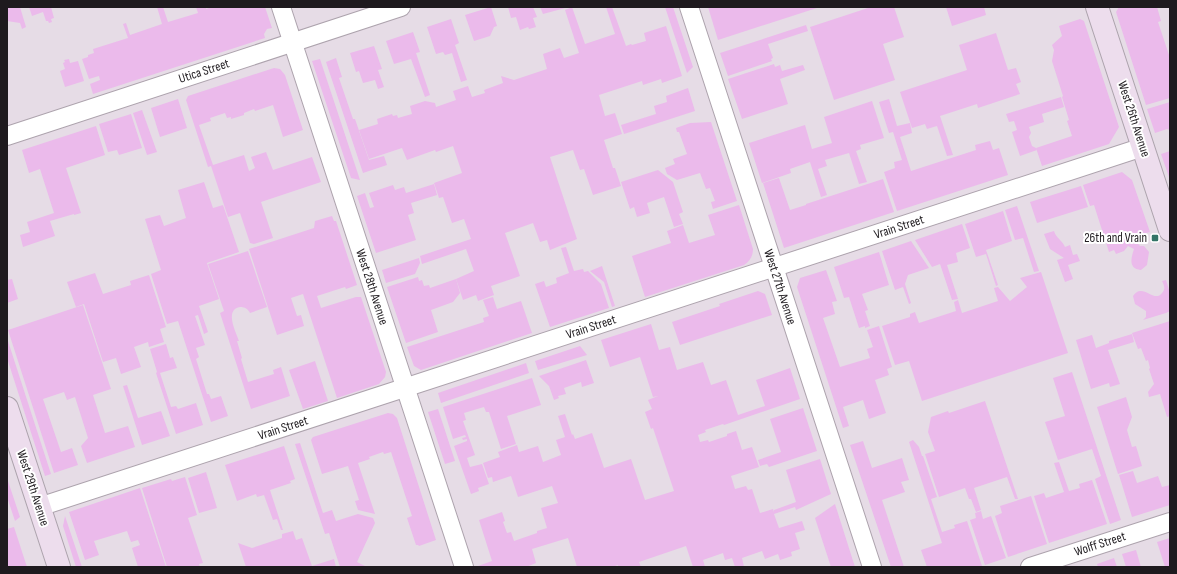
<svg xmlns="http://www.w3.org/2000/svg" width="1177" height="574" viewBox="0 0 1177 574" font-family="'Sofia Sans Condensed',sans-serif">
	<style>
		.green { fill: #ebbaeb }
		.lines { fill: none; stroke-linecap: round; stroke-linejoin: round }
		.street-casing { stroke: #ada3ad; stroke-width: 20 }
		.secondary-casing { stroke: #ada3ad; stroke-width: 24 }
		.street { stroke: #fff; stroke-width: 18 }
		.secondary { stroke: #eddded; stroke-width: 22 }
		.poi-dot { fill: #327466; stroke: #fff; stroke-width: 1.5 }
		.labels { text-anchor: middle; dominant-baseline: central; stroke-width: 4; stroke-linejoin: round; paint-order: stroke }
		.street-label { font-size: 13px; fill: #1e1a1e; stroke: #fff }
		.poi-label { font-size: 13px; fill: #1e1a1e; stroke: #fff; text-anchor: end }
	</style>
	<rect width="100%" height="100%" fill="#e6dce6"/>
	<g class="green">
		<polygon points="7,7 20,7 26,27 22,29 20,23 7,21"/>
		<polygon points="29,7 51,7 54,18 51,19 52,22 49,23 48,21 46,21 43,12 32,16"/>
		<polygon points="157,7 163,7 168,22 198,13 196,7 206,7 206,9 212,7 265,7 272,28 267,29 264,34 265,38 93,94 90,84 100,80 99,76 89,79 82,59 88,57 88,55 94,53 93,49 128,38 123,24 126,23 130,35 162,24"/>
		<polygon points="491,7 497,26 494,27 490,36 474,41 465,15"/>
		<polygon points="508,7 533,7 537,17 533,18 536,27 529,29 528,27 520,30 516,17 511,18"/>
		<polygon points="540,7 569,7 543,14"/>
		<polygon points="572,7 585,44 615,34 606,7 612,7 626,46 631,44 632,45 646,41 644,33 666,26 682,76 662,83 661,79 643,85 642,81 599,95 605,116 615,113 622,134 604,140 613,168 615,168 621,186 593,195 584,169 580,170 573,150 550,157 577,239 550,250 547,240 540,242 533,223 505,233 520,276 491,286 494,295 478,301 476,295 463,300 456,279 474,271 466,249 422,264 420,256 471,239 464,219 452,223 443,197 439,198 434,183 462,173 453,146 436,152 435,150 407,160 402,148 369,159 359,130 378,124 377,119 392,114 393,116 397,115 398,118 412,114 410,106 425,101 435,103 436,107 456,100 453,91 468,86 472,97 485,93 484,90 503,83 501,76 514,80 547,69 543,54 560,48 564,58 579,53 565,10"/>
		<polygon points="665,7 673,7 693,67 687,73"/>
		<polygon points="708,7 820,7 718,40"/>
		<polygon points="871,7 894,7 904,37 883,44 895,80 834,100 810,27"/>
		<polygon points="946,7 984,7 986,15 952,26"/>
		<polygon points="1119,7 1157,7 1161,21 1158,22 1170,58 1170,98 1146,105 1116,12"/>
		<polygon points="451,19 459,43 455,45 467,80 461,82 452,53 445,55 443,52 436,54 427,27"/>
		<polygon points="1080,19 1084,21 1119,127 1109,144 1042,166 1036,148 1072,136 1067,121 1069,120 1062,97 1063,96 1052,61 1054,50 1052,45 1062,36 1059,26"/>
		<polygon points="806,25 808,31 768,44 773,58 771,59 772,61 728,76 720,53"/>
		<polygon points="413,32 420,52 416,53 430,95 425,97 411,59 394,64 386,41"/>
		<polygon points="996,33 1008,70 1016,68 1021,82 1016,84 1020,94 978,108 977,104 940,116 953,155 947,156 937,126 927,129 925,124 912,128 900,92 967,70 959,45"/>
		<polygon points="374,46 382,69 378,70 384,87 378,89 375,80 363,83 359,71 356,72 350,53"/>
		<polygon points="336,58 342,77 339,78 353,119 355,119 369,160 384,156 387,165 363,173 326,62"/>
		<polygon points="69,59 70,63 78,61 84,81 65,87 60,71 65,69 63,63 65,62 64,60"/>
		<polygon points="320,59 360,180 351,178 312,61"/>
		<polygon points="774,64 775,67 780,65 782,71 803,65 805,70 780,79 788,104 742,119 728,79"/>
		<polygon points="274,68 280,69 285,75 303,130 283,137 273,105 255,111 254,109 244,113 244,115 231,119 231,117 227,118 225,113 210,118 211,121 199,125 213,165 244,155 249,171 255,168 251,157 266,152 273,170 312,157 321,182 261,202 273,238 254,244 250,243 240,213 228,217 211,166 208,167 186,100 188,96"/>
		<polygon points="688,88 695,111 624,134 621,125 656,114 654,106 667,102 666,96"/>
		<polygon points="1061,97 1064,107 1042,114 1044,122 1029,127 1031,133 1029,137 1032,146 1036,148 1037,150 1020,156 1012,132 1017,130 1014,121 1009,122 1006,114"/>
		<polygon points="178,99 187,128 160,137 151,108"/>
		<polygon points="889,99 897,126 910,123 912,133 900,137 911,171 976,150 975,145 990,141 993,150 999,148 1008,175 897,211 884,172 895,168 894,162 902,160 893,132 889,133 879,102"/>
		<polygon points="872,101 884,138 860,145 861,149 856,151 867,182 859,184 849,153 825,160 827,166 818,169 827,195 821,197 810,162 790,169 791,173 762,183 749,143 805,125 812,149 832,143 824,117"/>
		<polygon points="1170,102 1170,130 1167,129 1155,133 1147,109"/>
		<polygon points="142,110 157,152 147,155 133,113"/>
		<polygon points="131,114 142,148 119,155 117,150 108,152 99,124"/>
		<polygon points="711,122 737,201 713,209 711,202 715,201 710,188 706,189 700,173 677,180 667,174 665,168 675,164 673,159 687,154 679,132 677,132 676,128 690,123"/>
		<polygon points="96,126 105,155 66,168 81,213 74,215 74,214 50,221 55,236 23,247 20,235 30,232 27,222 54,213 40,169 29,173 22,150"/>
		<polygon points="1170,151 1170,180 1161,154"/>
		<polygon points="658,170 673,182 683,212 679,214 683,224 674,227 664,197 647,203 650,213 637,217 634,207 630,209 621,182"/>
		<path d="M1122 172 1132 180 1150 232 1135 236 1133 238 1140 246H1144L1149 252 1147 265 1141 270C1128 269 1131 258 1134 249L1128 246 1124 251 1116 254 1114 250 1109 252 1094 205 1090 206 1083 185Z"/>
		<polygon points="779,178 790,210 806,205 806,204 883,179 894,212 784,248 763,183"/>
		<polygon points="204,182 213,208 223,205 239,252 207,263 219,299 199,306 208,332 204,334 198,315 195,316 205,345 196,348 199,357 196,359 207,394 209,394 211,399 221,396 228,416 211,422 178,321 167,324 151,274 161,270 145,219 160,215 164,226 186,218 178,190"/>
		<polygon points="434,184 437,195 411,203 414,213 408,215 416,240 376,253 357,196 365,193 370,208 374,207 369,193 393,185 395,190 404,187 406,193"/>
		<polygon points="1081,186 1088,207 1037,223 1030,202"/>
		<path d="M739 205 753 249C753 256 750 261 744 265L645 297 632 256 671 243 667 231 683 225 689 243 715 235 708 215Z"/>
		<polygon points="1017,206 1039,271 1034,272 1023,238 1015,240 1005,210"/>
		<polygon points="1003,211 1012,241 986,250 998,285 996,286 986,254 976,257 965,224"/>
		<polygon points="332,216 334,221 336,221 357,285 346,289 345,287 317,296 321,308 356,297 361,297 386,372 385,377 379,384 337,398 303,294 291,298 297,316 301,315 304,326 277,335 249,249 314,228 315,221"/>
		<polygon points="962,224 970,248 956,253 958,262 947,265 958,299 952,300 940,264 932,267 915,240"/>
		<path d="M1054 231C1056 238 1062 240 1065 247L1070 245 1073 255 1077 254 1080 261 1068 265 1073 279 1065 282 1057 260 1064 258 1050 249 1044 234Z"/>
		<polygon points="911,241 929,268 908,275 905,284 911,303 909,304 903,287 895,290 882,251"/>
		<polygon points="566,247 574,271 583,269 584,272 588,271 601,284 609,308 550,327 535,284 544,281 546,287 557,283 556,278 569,273 561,248"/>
		<path d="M248 251 267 307 250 313C248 309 245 307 240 307 224 310 236 332 239 341H237L242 358 241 359 248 382 274 374 273 370 281 367 290 396 251 409 220 313 224 311 208 264Z"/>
		<polygon points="879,252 889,285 862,294 868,310 865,311 870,326 865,328 865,326 859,328 849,297 844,298 834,267"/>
		<polygon points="419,258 420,263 415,274 386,283 382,270"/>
		<polygon points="602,266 615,306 612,307 604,282 590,271"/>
		<polygon points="826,270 837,301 832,302 835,314 823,318 840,367 870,358 867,349 873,347 867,330 879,326 892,367 887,369 889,375 875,380 886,413 869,419 863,400 843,407 849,426 843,428 797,287 800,278"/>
		<polygon points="1041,272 1068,353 922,401 909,361 895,365 882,326 910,317 910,314 915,312 919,323 956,311 954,302 958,300 962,313 998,301 994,288 998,287 1010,301 1027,287 1020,278"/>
		<polygon points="95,273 103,294 131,285 130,281 149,275 166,327 160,329 164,342 149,347 148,342 134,347 141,367 121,374 116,358 103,362 84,304 76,307 67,282"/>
		<polygon points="418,277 419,281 422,280 424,286 429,285 430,288 456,279 460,293 453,302 431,310 438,332 406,343 387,287"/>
		<polygon points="12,279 18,299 7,303 7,280"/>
		<path d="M1166 280 1170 293V311L1166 313 1143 320 1146 317V311L1135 304 1133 296C1135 293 1137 291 1141 291 1148 291 1156 301 1162 293 1166 289 1164 285 1162 281Z"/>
		<polygon points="758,291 765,294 772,315 680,345 672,322 720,306 719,304"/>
		<polygon points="493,297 497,309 521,301 532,333 421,370 414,366 407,347 484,322 483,318 489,316 483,300"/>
		<polygon points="83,305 111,389 93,395 105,433 128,426 135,447 87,463 81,446 88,438 75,397 67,400 64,392 43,399 61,452 72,448 78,465 54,473 8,330"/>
		<polygon points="1170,321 1170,416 1167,417 1160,394 1149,397 1148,392 1154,384 1149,369 1150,368 1148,360 1146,361 1141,348 1138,349 1132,333"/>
		<polygon points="651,324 659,350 670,347 677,370 703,362 711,385 726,380 738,415 765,406 756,380 790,368 800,399 724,425 723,424 705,430 706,432 698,435 700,442 708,440 709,442 727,436 727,434 736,431 742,450 752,447 759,467 731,476 735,489 746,486 748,490 752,489 760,513 773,509 774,512 774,510 796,502 786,470 820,459 831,494 796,510 795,507 774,514 779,528 802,521 805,530 795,533 800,549 791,552 792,556 780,560 778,554 765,559 762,551 742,558 744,567 735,567 732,558 725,560 723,553 703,560 705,567 693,567 686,546 639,562 641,567 618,567 618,565 612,567 577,567 568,538 532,549 536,563 526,567 478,567 478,566 492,561 479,520 502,512 505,521 503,522 507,533 511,532 514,541 537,533 537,531 547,528 541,508 558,503 552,486 518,497 511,476 493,482 492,477 488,478 483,463 500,457 498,452 517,445 519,452 538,446 543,462 561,455 556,440 565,437 558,416 565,414 572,435 573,434 575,439 592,433 604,468 631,459 645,500 674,491 653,428 651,429 645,412 652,409 648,400 658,396 653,397 640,357 610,367 601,340"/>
		<polygon points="1132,334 1134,342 1108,350 1120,384 1110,387 1109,383 1091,389 1076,340 1092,335 1096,348 1109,343 1109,341"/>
		<polygon points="7,338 51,474 45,476 7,358"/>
		<polygon points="166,344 170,358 173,357 177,368 160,373 171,407 176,406 178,409 196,403 203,425 176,434 156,373 157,372 150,349"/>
		<polygon points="580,346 587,355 538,370 535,361"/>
		<polygon points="586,360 594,383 582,387 581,382 564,388 566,394 558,396 559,398 554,400 549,386 539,376"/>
		<polygon points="315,361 328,401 303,409 289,370"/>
		<polygon points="526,363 529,373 441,403 438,393"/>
		<polygon points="1072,372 1121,520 1110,524 1095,479 1101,476 1092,449 1058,460 1045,422 1065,416 1053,378"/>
		<polygon points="532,378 541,405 507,416 516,444 501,449 489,412 486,412 484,407 464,413 466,420 463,421 475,455 467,458 470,467 482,464 489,484 478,488 479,491 471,494 454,446 467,441 467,439 463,440 462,438 466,437 465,435 453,439 443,407"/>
		<polygon points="127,385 138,418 161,411 170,436 142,445 123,386"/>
		<polygon points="1126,397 1132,417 1127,430 1132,447 1136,446 1142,466 1118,474 1097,407"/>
		<polygon points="985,401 1018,499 1015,499 1007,477 974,488 981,510 976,512 971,499 969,499 965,488 939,497 925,454 935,451 928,432 931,417 948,411 949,413"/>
		<polygon points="803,408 817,451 769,467 767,464 760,466 758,460 781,452 770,419"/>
		<polygon points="438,409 455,461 445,464 428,412"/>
		<polygon points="388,413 393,414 397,418 436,540 419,546 418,545 416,545 407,518 412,516 391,452 384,454 383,452 369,457 370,459 358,463 375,514 358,510 355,501 359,500 348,466 322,474 311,440 313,437"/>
		<polygon points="913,440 919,447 922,456 923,456 937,497 931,499 942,532 955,528 954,525 967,521 982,566 978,567 927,567 921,550 942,543 909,442"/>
		<polygon points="863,441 872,468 902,458 909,480 901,482 905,492 882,500 904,567 891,567 850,445"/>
		<polygon points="300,443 323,513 332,510 336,521 358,514 373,518 375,523 357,562 367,567 340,567 329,533 325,534 295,444"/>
		<polygon points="284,446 295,479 290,481 291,483 270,490 283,530 281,530 277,519 273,520 264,495 257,497 256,494 237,501 225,465"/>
		<polygon points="1059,462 1069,491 1080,488 1079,484 1092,480 1107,524 1049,543 1034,496 1044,493 1046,498 1064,492 1054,463"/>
		<polygon points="1133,471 1137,483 1158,476 1162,487 1170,485 1170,505 1132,517 1119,475"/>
		<polygon points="206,472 217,508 199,513 188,478"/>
		<polygon points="185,477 197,515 188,518 203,563 199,564 200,567 167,567 142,488 171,479 172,481"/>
		<polygon points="7,478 20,517 15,521 7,497"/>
		<polygon points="140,488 166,567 138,567 132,548 140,545 138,540 131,542 127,531 94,541 99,555 85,560 69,512"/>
		<polygon points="1031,496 1047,544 1008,557 995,516 1002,513 1000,506"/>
		<polygon points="835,504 855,567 831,567 815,518"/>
		<polygon points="981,511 983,519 991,516 1006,558 985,565 970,520 976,518 975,513"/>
		<polygon points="65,516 82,567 76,567 63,526"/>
		<polygon points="14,527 27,567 7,567 7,529"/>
		<polygon points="293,531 296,540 302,538 312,566 334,559 336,567 246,567 238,543 252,548 282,538 282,534"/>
		<polygon points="1170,538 1170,567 1165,567 1157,542"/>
		<polygon points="1136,550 1141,567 1126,567 1122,554"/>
		<polygon points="1114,558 1117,567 1098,567 1097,564"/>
	</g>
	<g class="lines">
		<g class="street-casing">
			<g id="street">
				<polyline points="281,7 464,567"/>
				<polyline points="689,7 872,567"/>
				<polyline points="7,136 401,7"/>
				<polyline points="39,507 1143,147"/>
				<polyline points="1030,567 1170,522"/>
			</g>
		</g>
		<g class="secondary-casing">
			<g id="secondary">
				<polyline points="1097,7 1170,230"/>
				<polyline points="7,408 59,567"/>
			</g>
		</g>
		<use href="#street" class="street"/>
		<use href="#secondary" class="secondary"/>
	</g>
	<rect class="poi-dot" x="1151" y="234" width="8" height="8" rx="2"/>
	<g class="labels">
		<g class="street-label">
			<text transform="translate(204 71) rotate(-18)">Utica Street</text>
			<text transform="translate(1134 119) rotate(72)">West 26th Avenue</text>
			<text transform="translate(899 227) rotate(-18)">Vrain Street</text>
			<text transform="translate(372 287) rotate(72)">West 28th Avenue</text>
			<text transform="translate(780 287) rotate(72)">West 27th Avenue</text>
			<text transform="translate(591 327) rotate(-18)">Vrain Street</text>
			<text transform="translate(283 428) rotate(-18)">Vrain Street</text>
			<text transform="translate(33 488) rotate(72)">West 29th Avenue</text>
			<text transform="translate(1100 544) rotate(-18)">Wolff Street</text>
		</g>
		<g class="poi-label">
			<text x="1147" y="238">26th and Vrain</text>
		</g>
	</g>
	<rect width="1177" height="574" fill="none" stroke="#1e1a1e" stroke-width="16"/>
</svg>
